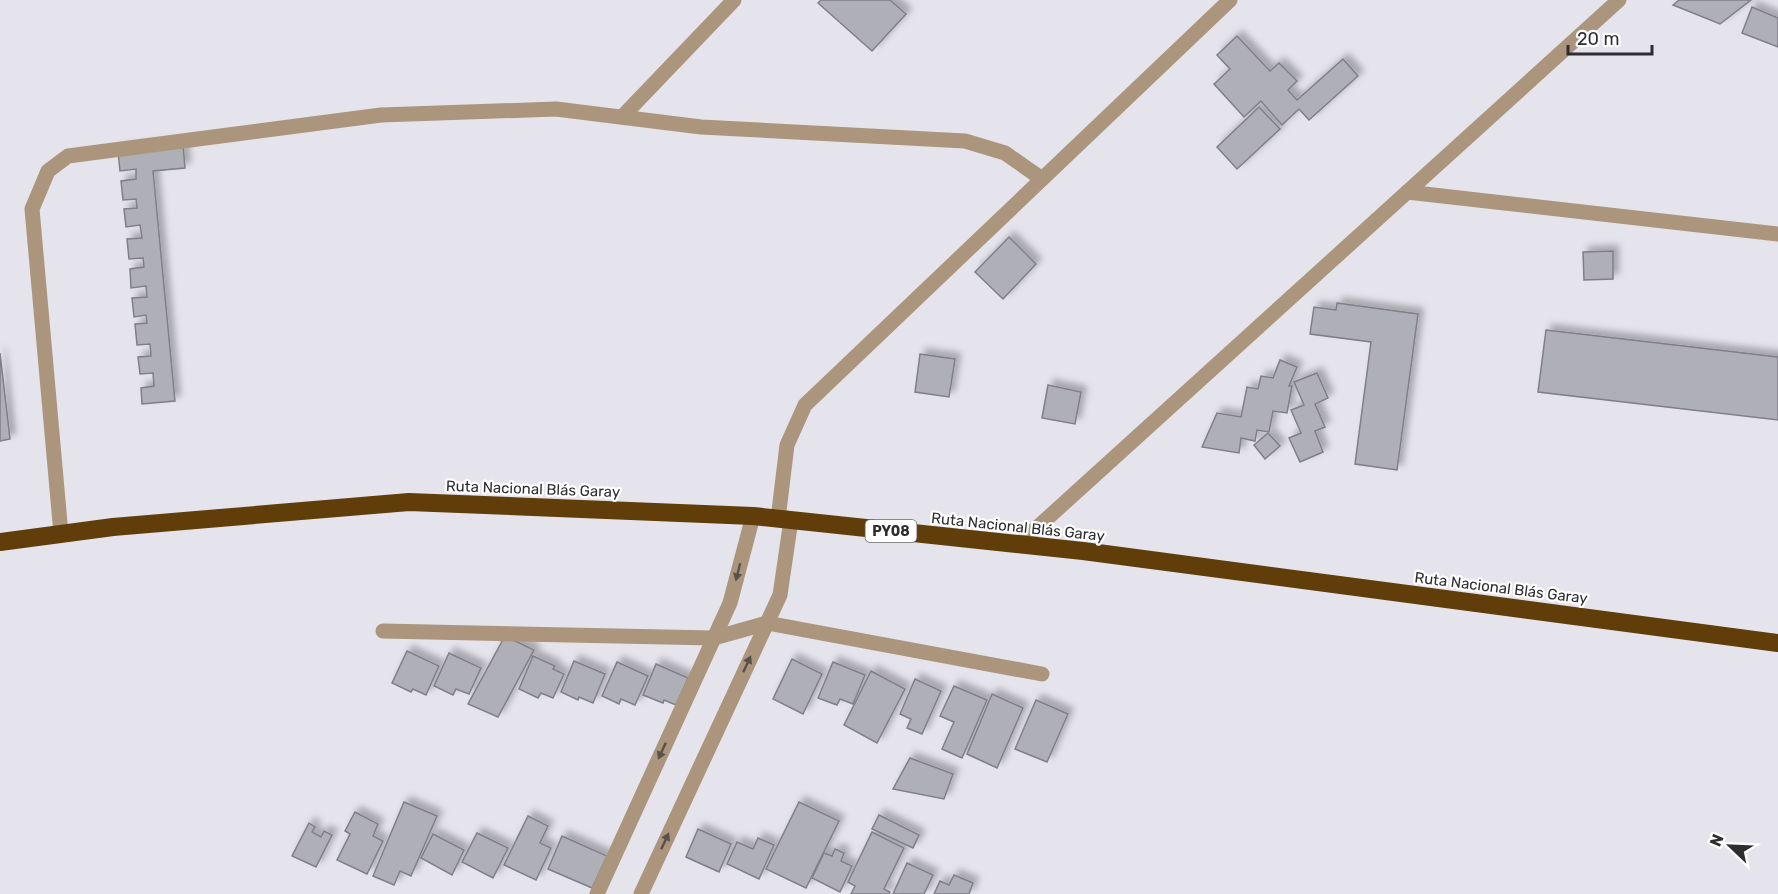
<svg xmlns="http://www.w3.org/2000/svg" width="1778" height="894" viewBox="0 0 1778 894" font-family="Rubik,sans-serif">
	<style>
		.building { fill: #afafb7; stroke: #807f87; stroke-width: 1.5; filter: url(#shadow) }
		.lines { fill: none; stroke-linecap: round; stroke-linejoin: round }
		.street { stroke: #ab957c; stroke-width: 15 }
		.highway { stroke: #603d09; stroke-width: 18 }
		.oneway { fill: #59514b }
		.labels { text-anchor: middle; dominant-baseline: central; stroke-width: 4.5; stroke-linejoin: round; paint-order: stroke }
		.shield { fill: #fff; stroke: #6c6c6e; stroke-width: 1.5 }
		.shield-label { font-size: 14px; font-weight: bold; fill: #2d2d30 }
		.street-label { font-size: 15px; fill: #2d2d30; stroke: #fff }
	</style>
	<defs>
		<filter id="shadow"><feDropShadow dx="5.5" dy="-5.5" stdDeviation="3" flood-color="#0004"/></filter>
	</defs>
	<rect width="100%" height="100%" fill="#e5e4ec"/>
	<g class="building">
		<polygon points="821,0 890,0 906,14 872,51 818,3"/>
		<polygon points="1679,0 1751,0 1720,24 1673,5"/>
		<polygon points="1752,7 1778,18 1778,47 1742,33"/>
		<polygon points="1237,36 1270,71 1279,63 1297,81 1288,90 1297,100 1343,59 1358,76 1309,120 1299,109 1282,125 1261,101 1244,117 1214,84 1230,69 1217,55"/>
		<polygon points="1259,107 1280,129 1237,169 1217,147"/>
		<polygon points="183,145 185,168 153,171 175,401 142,404 141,388 154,386 153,373 140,374 138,357 151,356 150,344 137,345 135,324 147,323 146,315 134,317 132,298 147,297 146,286 131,288 130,269 144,267 143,258 129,259 127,239 142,238 140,225 126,227 124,209 137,208 136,199 123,200 121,181 136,179 136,169 120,171 118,151"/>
		<polygon points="1009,237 1036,264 1003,299 975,272"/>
		<polygon points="1613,251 1613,279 1584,280 1583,252"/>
		<polygon points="1337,303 1418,314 1397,470 1355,464 1371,342 1310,334 1314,307 1336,310"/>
		<polygon points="1546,330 1778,357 1778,420 1538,392"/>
		<polygon points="0,353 10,439 0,441"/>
		<polygon points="920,354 955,359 949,397 915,392"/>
		<polygon points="1280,360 1297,367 1289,386 1292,386 1287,413 1273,411 1269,432 1257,430 1255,441 1241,438 1239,453 1202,447 1217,413 1241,417 1247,387 1258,389 1261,376 1273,378"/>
		<polygon points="1317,373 1328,398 1315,404 1325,427 1315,431 1323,452 1300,462 1289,438 1301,433 1291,410 1304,405 1294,382"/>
		<polygon points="1048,385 1081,392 1075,424 1042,418"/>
		<polygon points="1268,433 1280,446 1265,459 1254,445"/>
		<polygon points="505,636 534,650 498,717 468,704"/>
		<polygon points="407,651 439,666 426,695 413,689 411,692 392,683"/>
		<polygon points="449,653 481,668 469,694 456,689 453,695 434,686"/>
		<polygon points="533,656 555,666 553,669 564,674 553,698 541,693 538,698 519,689"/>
		<polygon points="792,659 822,674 803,714 773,699"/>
		<polygon points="574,661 605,674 593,703 579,697 578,700 561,692"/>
		<polygon points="617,662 648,676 635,705 621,699 619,704 602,696"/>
		<polygon points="833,662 865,675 853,704 840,699 837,705 818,698"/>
		<polygon points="656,664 688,678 676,705 664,700 663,703 643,695"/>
		<polygon points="871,671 905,689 877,743 844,725"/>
		<polygon points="915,679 941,691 922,734 907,728 911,719 900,714"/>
		<polygon points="954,686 987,700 962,758 942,749 954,722 940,716"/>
		<polygon points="992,694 1023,708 997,768 967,754"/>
		<polygon points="1036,700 1068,714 1047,762 1015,749"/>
		<polygon points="910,758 953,774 944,799 893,789"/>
		<polygon points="404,802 437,816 411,876 400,871 394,885 373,876"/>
		<polygon points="799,802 839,821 806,888 766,869"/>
		<polygon points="355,812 378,824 373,836 383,841 367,874 337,860 350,834 345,831"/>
		<polygon points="879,815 919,835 913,848 872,829"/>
		<polygon points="528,816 548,826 540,843 551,848 536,880 504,865"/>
		<polygon points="309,823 315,827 312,832 321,837 324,831 332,835 316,867 292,856"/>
		<polygon points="698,829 731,844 719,872 686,857"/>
		<polygon points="872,832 904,848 884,889 890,892 889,894 851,894 855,886 848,882"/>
		<polygon points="477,833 508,848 493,878 462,862"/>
		<polygon points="433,834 464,850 452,875 421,858"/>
		<polygon points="562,836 607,856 592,888 548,869"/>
		<polygon points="758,838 774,845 759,879 727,864 737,842 753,849"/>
		<polygon points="835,849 844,853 841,861 852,866 840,892 812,878 824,853 832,856"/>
		<polygon points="907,863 933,875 924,894 893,894"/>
		<polygon points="954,875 973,883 969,894 934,894 940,881 949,885"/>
	</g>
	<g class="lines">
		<g class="street">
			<polyline points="622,117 734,0"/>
			<polyline points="1407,192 1778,234"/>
			<polyline points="778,519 787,445 805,405 1230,0"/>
			<polyline points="61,534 32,209 48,171 68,156 381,115 556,109 701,127 965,141 1005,153 1042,179"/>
			<polyline points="1019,544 1619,0"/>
			<polyline points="383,631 714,638 767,623 1042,674"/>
			<polyline points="597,894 730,603 753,516"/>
			<polyline points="641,894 780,595 791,520"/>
		</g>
		<polyline class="highway" points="0,542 113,527 409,502 753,516 1083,551 1778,643"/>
	</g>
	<defs><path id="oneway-solid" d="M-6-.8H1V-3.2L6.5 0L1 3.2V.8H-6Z" transform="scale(1.5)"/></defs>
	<g class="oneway">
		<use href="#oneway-solid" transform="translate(738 572) rotate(104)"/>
		<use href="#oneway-solid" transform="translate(747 664) rotate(-65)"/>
		<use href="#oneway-solid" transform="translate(662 751) rotate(115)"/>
		<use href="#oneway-solid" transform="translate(665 841) rotate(-65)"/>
	</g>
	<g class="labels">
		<rect class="shield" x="865.5" y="520" width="51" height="22" rx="4.5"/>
		<g class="shield-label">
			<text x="891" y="531">PY08</text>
		</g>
		<g class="street-label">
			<text transform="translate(533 489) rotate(2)">Ruta Nacional Blás Garay</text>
			<text transform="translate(1018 527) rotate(6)">Ruta Nacional Blás Garay</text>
			<text transform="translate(1501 588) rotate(7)">Ruta Nacional Blás Garay</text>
		</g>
	</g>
	<g transform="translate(1730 846) rotate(293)" stroke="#ffffff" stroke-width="4.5" paint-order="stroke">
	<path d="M0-4.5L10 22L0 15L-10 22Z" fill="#2d2d30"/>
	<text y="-9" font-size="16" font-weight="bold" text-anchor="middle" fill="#2d2d30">N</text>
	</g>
	<path d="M1568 45v9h84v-9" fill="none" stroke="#2d2d30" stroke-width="3"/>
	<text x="1577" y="45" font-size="18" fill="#2d2d30" stroke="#ffffff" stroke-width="4.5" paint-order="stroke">20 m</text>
</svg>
